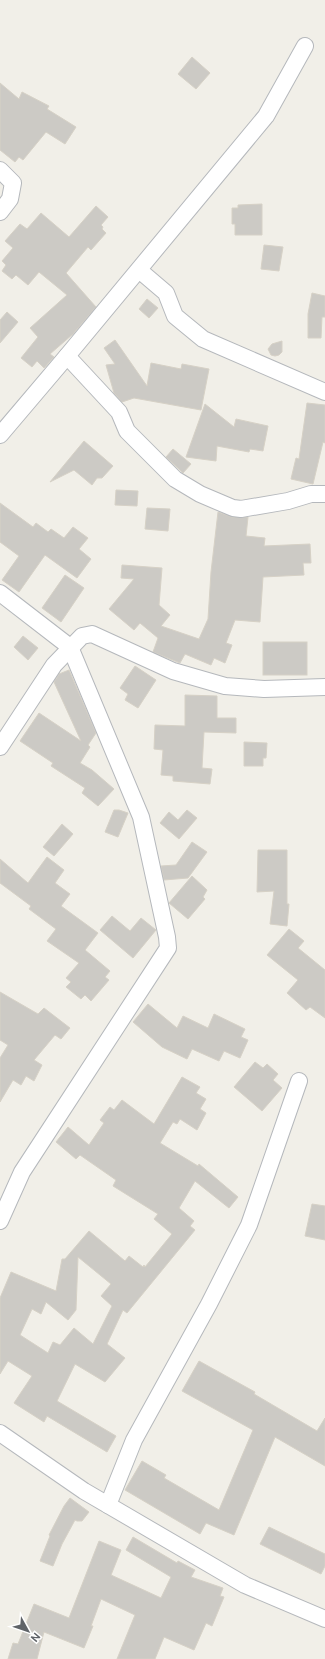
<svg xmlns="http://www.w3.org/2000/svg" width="325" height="1659" viewBox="0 0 325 1659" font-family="Ubuntu,sans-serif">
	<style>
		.building { fill: #cccac5; stroke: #d6d1c6; fill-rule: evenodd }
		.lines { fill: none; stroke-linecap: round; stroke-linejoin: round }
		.minor-casing { stroke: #b5b8bc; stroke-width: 18 }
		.minor { stroke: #fff; stroke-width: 16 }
	</style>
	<rect width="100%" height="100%" fill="#f1efe8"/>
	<g class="building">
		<polygon points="192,57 210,73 196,89 178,74"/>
		<polygon points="0,83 19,99 22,92 49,106 47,109 76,127 65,144 46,132 23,160 19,157 15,162 0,150"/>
		<polygon points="262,204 262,235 235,235 235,224 232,224 232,208 238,208 238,205"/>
		<polygon points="96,206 108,217 101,225 103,227 102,229 106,233 91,250 88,247 66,273 96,307 73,334 50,354 54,357 44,368 37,361 32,367 21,358 38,337 30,328 67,295 39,272 28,285 16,275 12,279 2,271 6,265 2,261 13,248 5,241 20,224 27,229 41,213 69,237"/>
		<polygon points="264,245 283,247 279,271 261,269"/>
		<polygon points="312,293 325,296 325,317 322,317 321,338 308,338 308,314"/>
		<polygon points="147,299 158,308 149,318 139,309"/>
		<polygon points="7,312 18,322 0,343 0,320"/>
		<polygon points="115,340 147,386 151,363 181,369 182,364 209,369 201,410 134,398 122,402 114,393 106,365 115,364 104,348"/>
		<polygon points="282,341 282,352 279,355 275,356 271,355 268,349 272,344"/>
		<polygon points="307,403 325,405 325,443 323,442 313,484 291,479 296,458 299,459"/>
		<polygon points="205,404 234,427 236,419 268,426 263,451 250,449 249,452 217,446 216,461 186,457"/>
		<polygon points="84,441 113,466 102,478 97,478 92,485 74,470 50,482"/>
		<polygon points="173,449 191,464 183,473 166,457"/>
		<polygon points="116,490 138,491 137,506 115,505"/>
		<polygon points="0,503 33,527 36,523 48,532 51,529 64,538 73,527 88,538 79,549 91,559 77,578 45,555 19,592 2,580 19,556 0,542"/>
		<polygon points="147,508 170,509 168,531 145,529"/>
		<polygon points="218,512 232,517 248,517 246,536 265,538 264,546 310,544 311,563 303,563 304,575 263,577 260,622 235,620 226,643 232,645 225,663 214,658 211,665 185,654 180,663 153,652 158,638 140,623 134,630 109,609 134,579 121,578 122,565 162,568 159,605 170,615 161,626 199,639 208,619 211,572"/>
		<polygon points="65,575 84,588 61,622 42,608"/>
		<polygon points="23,636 38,648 28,660 14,647"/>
		<rect x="263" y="642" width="44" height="33"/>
		<polygon points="135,666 156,680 138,708 125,700 128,694 120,688"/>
		<polygon points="69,670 96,733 88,745 90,747 80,763 92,770 114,789 98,806 82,793 85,788 51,766 53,763 20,741 39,713 81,741 54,682 59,674"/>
		<polygon points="185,695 217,696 217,718 236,718 236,733 204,732 202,768 212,769 210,784 173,781 173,776 161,775 163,750 154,749 155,725 185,726"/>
		<polygon points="244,742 267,743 266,758 263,758 263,766 244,766"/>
		<polygon points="114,810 119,810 128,813 118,837 105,832"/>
		<polygon points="187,810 197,818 179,839 160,823 169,812 178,820"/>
		<polygon points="62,824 73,834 54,856 43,847"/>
		<polygon points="192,842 207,852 188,878 164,880 161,866 176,865"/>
		<polygon points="258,850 287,850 287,904 289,904 287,926 270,924 274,891 257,892"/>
		<polygon points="47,857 64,870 55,883 70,894 61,906 98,933 85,950 110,971 105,977 109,980 91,1001 85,995 81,999 66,987 71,982 66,978 79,963 47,941 56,929 29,909 31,906 0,883 0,859 28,883"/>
		<polygon points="192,876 207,890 203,897 205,899 188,919 169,903"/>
		<polygon points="112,916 130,931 141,918 156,930 133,958 100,930"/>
		<polygon points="289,929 304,941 298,948 325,970 325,1018 310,1007 306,1010 287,993 298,980 267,955"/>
		<polygon points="0,992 38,1014 44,1008 70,1028 61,1039 55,1035 34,1060 42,1065 34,1081 26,1076 21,1085 13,1080 0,1102 0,1058 8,1045 0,1040"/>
		<polygon points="148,1004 177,1028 183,1016 208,1028 214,1014 245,1029 241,1037 248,1040 240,1058 224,1051 219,1061 192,1049 187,1059 162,1047 133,1022"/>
		<polygon points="255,1062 263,1068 267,1064 278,1074 273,1080 282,1088 262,1111 234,1087"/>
		<path d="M182 1077 200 1087 196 1093 206 1099 200 1109 206 1113 197 1130 180 1119 177 1124 173 1122 160 1143 198 1166 199 1164 238 1197 229 1208 195 1181 179 1208 194 1221 190 1226 195 1230 127 1313 123 1310 107 1344 125 1358 105 1382 75 1364 57 1401 116 1436 107 1452 47 1416 44 1422 14 1403 32 1376 8 1361 0 1374V1298L11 1272 56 1291 62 1259H65L89 1231 125 1261 129 1256 143 1267 144 1265 145 1267 172 1234 154 1219 158 1214 113 1186 116 1180 80 1155 76 1159 56 1142 68 1127 89 1145 104 1123 100 1120 110 1107 114 1110 122 1100 154 1124ZM78 1257 111 1284 101 1296 112 1306 93 1344 74 1328 60 1345 53 1342 48 1353 20 1335 32 1309 41 1314 46 1302 68 1320 76 1310Z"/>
		<polygon points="312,1204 325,1206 325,1240 305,1236"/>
		<polygon points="199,1361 255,1392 254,1394 317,1431 325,1418 325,1466 275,1437 234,1535 206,1523 200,1534 125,1490 142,1461 166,1475 164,1478 219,1510 253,1430 182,1391"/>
		<polygon points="70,1498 89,1512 82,1521 77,1521 75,1520 62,1544 53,1566 40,1561 50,1536 49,1535 64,1506"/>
		<polygon points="269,1527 325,1554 325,1566 321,1574 260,1544"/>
		<polygon points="133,1537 177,1563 178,1561 195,1570 191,1577 223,1588 220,1596 224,1597 212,1626 206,1623 194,1650 164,1637 155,1659 117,1659 135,1615 101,1599 91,1626 93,1626 84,1648 44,1632 37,1659 8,1659 13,1643 18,1644 34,1604 69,1618 99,1541 121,1550 111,1575 161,1598 171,1577 126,1550"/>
	</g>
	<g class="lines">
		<g class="minor-casing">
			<g id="minor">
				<polyline points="0,170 13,183 10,199 0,212"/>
				<polyline points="139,270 166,293 175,316 203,339 325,392"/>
				<polyline points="67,356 119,412 127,431 175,479 200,494 233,508 241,509 288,501 311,494 325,494"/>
				<polyline points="0,435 67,356 266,116 305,46"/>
				<polyline points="0,593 70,647 141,817 167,937 168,948 22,1172 0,1221"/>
				<polyline points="0,747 54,665 82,636 92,634 173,671 225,686 264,689 325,687"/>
				<polyline points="0,1433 84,1491 245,1585 325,1619"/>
				<polyline points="108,1505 134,1440 209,1304 249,1225 299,1081"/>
			</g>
		</g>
		<use href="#minor" class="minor"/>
	</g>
	<g transform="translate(28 1631) rotate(130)" stroke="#ffffff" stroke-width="3" paint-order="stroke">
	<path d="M0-3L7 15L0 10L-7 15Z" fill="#5f6368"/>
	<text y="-6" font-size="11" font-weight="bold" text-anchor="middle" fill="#5f6368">N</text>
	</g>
</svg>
